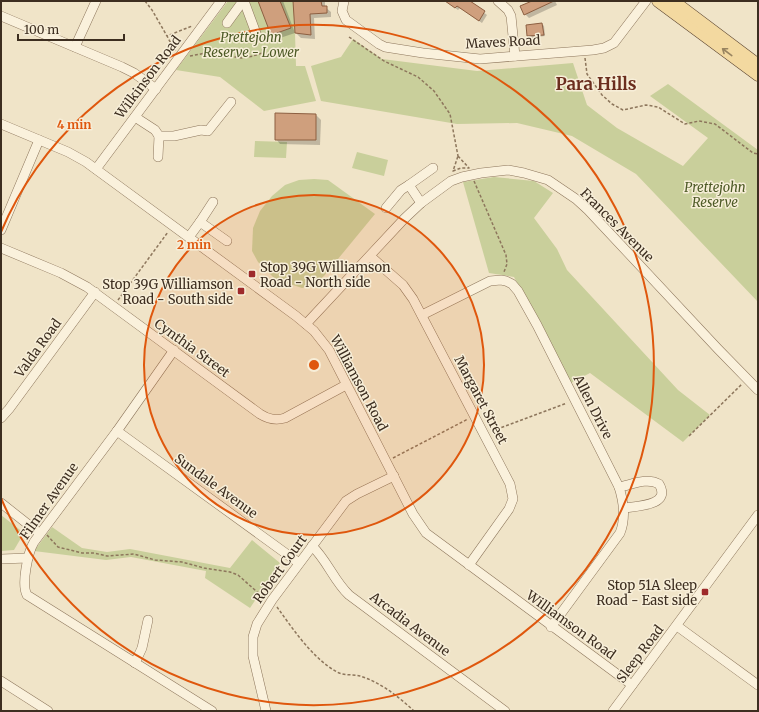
<svg xmlns="http://www.w3.org/2000/svg" width="759" height="712" viewBox="0 0 759 712" font-family="Merriweather,serif">
	<style>
		.green { fill: #c9cf9b }
		.shadow { fill: #0003 }
		.building { fill: #cf9f7d; stroke: #8d5f41 }
		.lines { fill: none; stroke-linecap: round; stroke-linejoin: round }
		.minor-casing { stroke: #8d765c; stroke-width: 10 }
		.major-casing { stroke: #5b4430; stroke-width: 13 }
		.path { stroke: #8d765c; stroke-width: 1.5; stroke-dasharray: 3 2; stroke-linecap: butt }
		.minor { stroke: #faf1dc; stroke-width: 9 }
		.major { stroke: #f3d9a0; stroke-width: 12 }
		.oneway { stroke: #988460 }
		.ring { fill: none; stroke: #df570d; stroke-width: 2 }
		.poi-dot { fill: #9e2a2b; stroke: #f7eed8; stroke-width: 1.5 }
		.labels { text-anchor: middle; dominant-baseline: central; stroke-width: 3; stroke-linejoin: round; paint-order: stroke }
		.park-label { font-size: 13px; font-style: italic; fill: #4d5a26; stroke: #f7eed8 }
		.street-label { font-size: 13px; fill: #3d2e20; stroke: #f7eed8 }
		.poi-label { font-size: 13px; fill: #3d2e20; stroke: #f7eed8; text-anchor: end }
		.district-label { font-size: 17px; font-weight: bold; fill: #6b2e1e; stroke: #f7eed8 }
		.centre { fill: #df570d; stroke: #f7eed8; stroke-width: 2 }
		.ring-label { font-size: 12px; text-anchor: middle; font-weight: bold; fill: #df570d; stroke: #f7eed8; stroke-width: 3; stroke-linejoin: round; paint-order: stroke }
	</style>
	<rect width="100%" height="100%" fill="#f0e4c8"/>
	<g class="green">
		<polygon points="228,1 294,1 296,66 305,66 316,101 264,111 220,77 176,70"/>
		<polygon points="353,39 382,59 477,71 573,63 587,105 617,128 683,166 708,138 650,96 668,84 758,150 758,302 636,174 572,136 517,123 457,124 321,101 311,66 341,57"/>
		<polygon points="255,141 287,142 286,158 254,157"/>
		<polygon points="357,152 388,160 384,176 352,168"/>
		<polygon points="494,177 534,181 553,193 534,218 557,249 567,270 678,390 710,415 683,442 590,373 571,383 514,277 489,273 463,182"/>
		<polygon points="314,179 328,180 375,214 324,276 312,285 302,288 275,279 258,262 252,251 253,228 260,211 272,196 285,185 299,180"/>
		<polygon points="1,515 24,533 14,550 1,551"/>
		<polygon points="52,527 82,548 107,552 130,549 230,568 252,540 280,563 250,608 205,578 206,571 131,557 106,560 34,551"/>
	</g>
	<g class="shadow">
		<polygon points="259,1 283,1 295,33 277,39 272,35"/>
		<polygon points="294,1 325,1 325,7 331,12 331,17 314,18 315,39 301,38 296,33"/>
		<polygon points="445,1 469,1 487,15 482,23 460,8 458,10"/>
		<polygon points="534,1 555,1 557,5 529,18 525,14"/>
		<polygon points="542,24 544,26 545,36 530,38 528,36 527,26"/>
		<polygon points="316,115 321,120 320,145 280,144 276,139"/>
	</g>
	<g class="building">
		<polygon points="258,1 280,1 291,28 271,35"/>
		<polygon points="293,1 321,1 322,6 327,6 327,13 310,14 311,35 295,33"/>
		<polygon points="445,1 470,1 485,11 479,21 457,6 455,8"/>
		<polygon points="532,1 554,1 524,15 520,6"/>
		<polygon points="542,23 544,35 527,36 526,25"/>
		<polygon points="275,113 316,114 316,140 275,140"/>
	</g>
	<g class="lines">
		<g class="minor-casing">
			<g id="minor">
				<polyline points="244,1 257,36"/>
				<polyline points="344,1 342,11 346,20 379,44 385,47 423,53 480,59 593,50 604,48 614,43 646,1"/>
				<polyline points="498,1 508,10 511,16 515,56"/>
				<polyline points="1,16 122,67 134,73 156,89"/>
				<polyline points="227,23 243,1"/>
				<polyline points="75,47 96,1"/>
				<polyline points="135,117 155,130 159,136 174,136 201,130 208,131 231,102"/>
				<polyline points="1,124 68,152 86,162 296,316 314,331 329,350 413,514 426,533 632,685"/>
				<polyline points="158,157 159,136"/>
				<polyline points="96,169 221,1"/>
				<polyline points="213,202 200,222 227,241"/>
				<polyline points="421,203 409,185 433,168"/>
				<polyline points="386,208 401,190 409,185"/>
				<polyline points="1,230 39,140"/>
				<polyline points="189,237 200,222"/>
				<path d="M1 248 61 273 87 287 260 414C268 419 275 421 285 418L346 385"/>
				<polyline points="370,256 403,285 413,299 510,484 513,499 509,509 469,565"/>
				<path d="M422 315 490 281 501 280 506 281 512 284 518 291 537 325 619 487C624 503 626 518 620 533L551 627"/>
				<polyline points="306,324 404,219 421,203 451,181 462,177 481,173 508,170 524,173 548,180 576,199 588,210 718,349 758,390"/>
				<path d="M174 350 117 431 34 542C28 552 21 584 27 595L212 711"/>
				<polyline points="1,418 9,409 95,292"/>
				<polyline points="117,431 299,563"/>
				<path d="M619 487C631 485 647 477 659 484 672 506 636 506 624 508"/>
				<polyline points="1,503 39,533"/>
				<path d="M312 546C327 560 334 581 349 595L505 711"/>
				<polyline points="1,559 28,558"/>
				<polyline points="677,626 758,685"/>
				<polyline points="135,663 142,648 148,620"/>
				<polyline points="1,681 48,711"/>
				<polyline points="266,711 253,656 253,637 257,624 272,600 346,501 357,494 394,476"/>
				<polyline points="613,711 758,515"/>
			</g>
		</g>
		<g class="major-casing">
			<g id="major">
				<polyline points="658,1 758,75"/>
				<polyline points="673,1 758,65"/>
			</g>
		</g>
		<g class="path">
			<polyline points="145,1 152,10 167,36"/>
			<polyline points="349,37 384,61 418,77 434,91 450,114 458,156"/>
			<polyline points="175,51 167,36 192,26"/>
			<polyline points="190,56 206,53 242,58 253,56 265,52"/>
			<polyline points="585,58 587,74 602,95 612,104 623,110 646,105 658,107 685,124 699,121 715,124 753,153 758,154"/>
			<polygon points="458,156 469,168 461,168 453,171"/>
			<polyline points="474,181 506,255 507,264 504,272"/>
			<polyline points="118,300 168,232"/>
			<polyline points="492,431 567,403"/>
			<polyline points="689,436 742,384"/>
			<polyline points="393,458 468,419"/>
			<polyline points="47,535 58,547 82,553 94,553 107,556 134,554 155,560 182,562 204,568 230,572 238,575 264,598"/>
			<path d="M277 607C293 629 312 658 337 672 344 676 353 674 360 676 380 682 399 697 414 711"/>
		</g>
		<use href="#minor" class="minor"/>
		<use href="#major" class="major"/>
	</g>
	<defs><path id="oneway-shaft" d="M-6 0H5M1.5-3L5.5 0L1.5 3" fill="none" stroke-width="1.6" stroke-linecap="round" stroke-linejoin="round"/></defs>
	<use class="oneway" href="#oneway-shaft" transform="translate(727 52) rotate(-143)"/>
	<circle cx="314" cy="365" r="170" fill="#df570d" fill-opacity=".12"/>
	<g class="ring">
		<circle cx="314" cy="365" r="170"/>
		<path d="M1 232A340 340 0 1 1 1 498"/>
	</g>
	<g class="poi-dot">
		<rect x="248" y="270" width="8" height="8" rx="2"/>
		<rect x="237" y="287" width="8" height="8" rx="2"/>
		<rect x="701" y="588" width="8" height="8" rx="2"/>
	</g>
	<g class="labels">
		<g class="park-label">
			<text x="251" y="37">Prettejohn<tspan x="251" dy="15">Reserve - Lower</tspan></text>
			<text x="715" y="187">Prettejohn<tspan x="715" dy="15">Reserve</tspan></text>
		</g>
		<g class="street-label">
			<text transform="translate(503 42) rotate(-3)">Maves Road</text>
			<text transform="translate(148 77) rotate(-53)">Wilkinson Road</text>
			<text transform="translate(617 225) rotate(45)">Frances Avenue</text>
			<text transform="translate(38 348) rotate(-54)">Valda Road</text>
			<text transform="translate(192 348) rotate(36)">Cynthia Street</text>
			<text transform="translate(359 383) rotate(62)">Williamson Road</text>
			<text transform="translate(481 400) rotate(62)">Margaret Street</text>
			<text transform="translate(593 407) rotate(63)">Allen Drive</text>
			<text transform="translate(216 486) rotate(36)">Sundale Avenue</text>
			<text transform="translate(49 501) rotate(-55)">Filmer Avenue</text>
			<text transform="translate(280 569) rotate(-54)">Robert Court</text>
			<text transform="translate(410 624) rotate(37)">Arcadia Avenue</text>
			<text transform="translate(571 625) rotate(36)">Williamson Road</text>
			<text transform="translate(640 654) rotate(-53)">Sleep Road</text>
		</g>
		<g class="poi-label">
			<text x="260" y="267" text-anchor="start">Stop 39G Williamson<tspan x="260" dy="15">Road - North side</tspan></text>
			<text x="233" y="284">Stop 39G Williamson<tspan x="233" dy="15">Road - South side</tspan></text>
			<text x="697" y="585">Stop 51A Sleep<tspan x="697" dy="15">Road - East side</tspan></text>
		</g>
		<g class="district-label">
			<text x="596" y="84">Para Hills</text>
		</g>
	</g>
	<circle cx="314" cy="365" r="6" class="centre"/>
	<g class="ring-label">
		<text x="74" y="129">4 min</text>
		<text x="194" y="249">2 min</text>
	</g>
	<rect width="759" height="712" fill="none" stroke="#3d2e20" stroke-width="4"/>
	<path d="M18 34v6h106v-6" fill="none" stroke="#3d2e20" stroke-width="2"/>
	<text x="24" y="34" font-size="12" fill="#3d2e20" stroke="#f7eed8" stroke-width="3" paint-order="stroke">100 m</text>
</svg>
